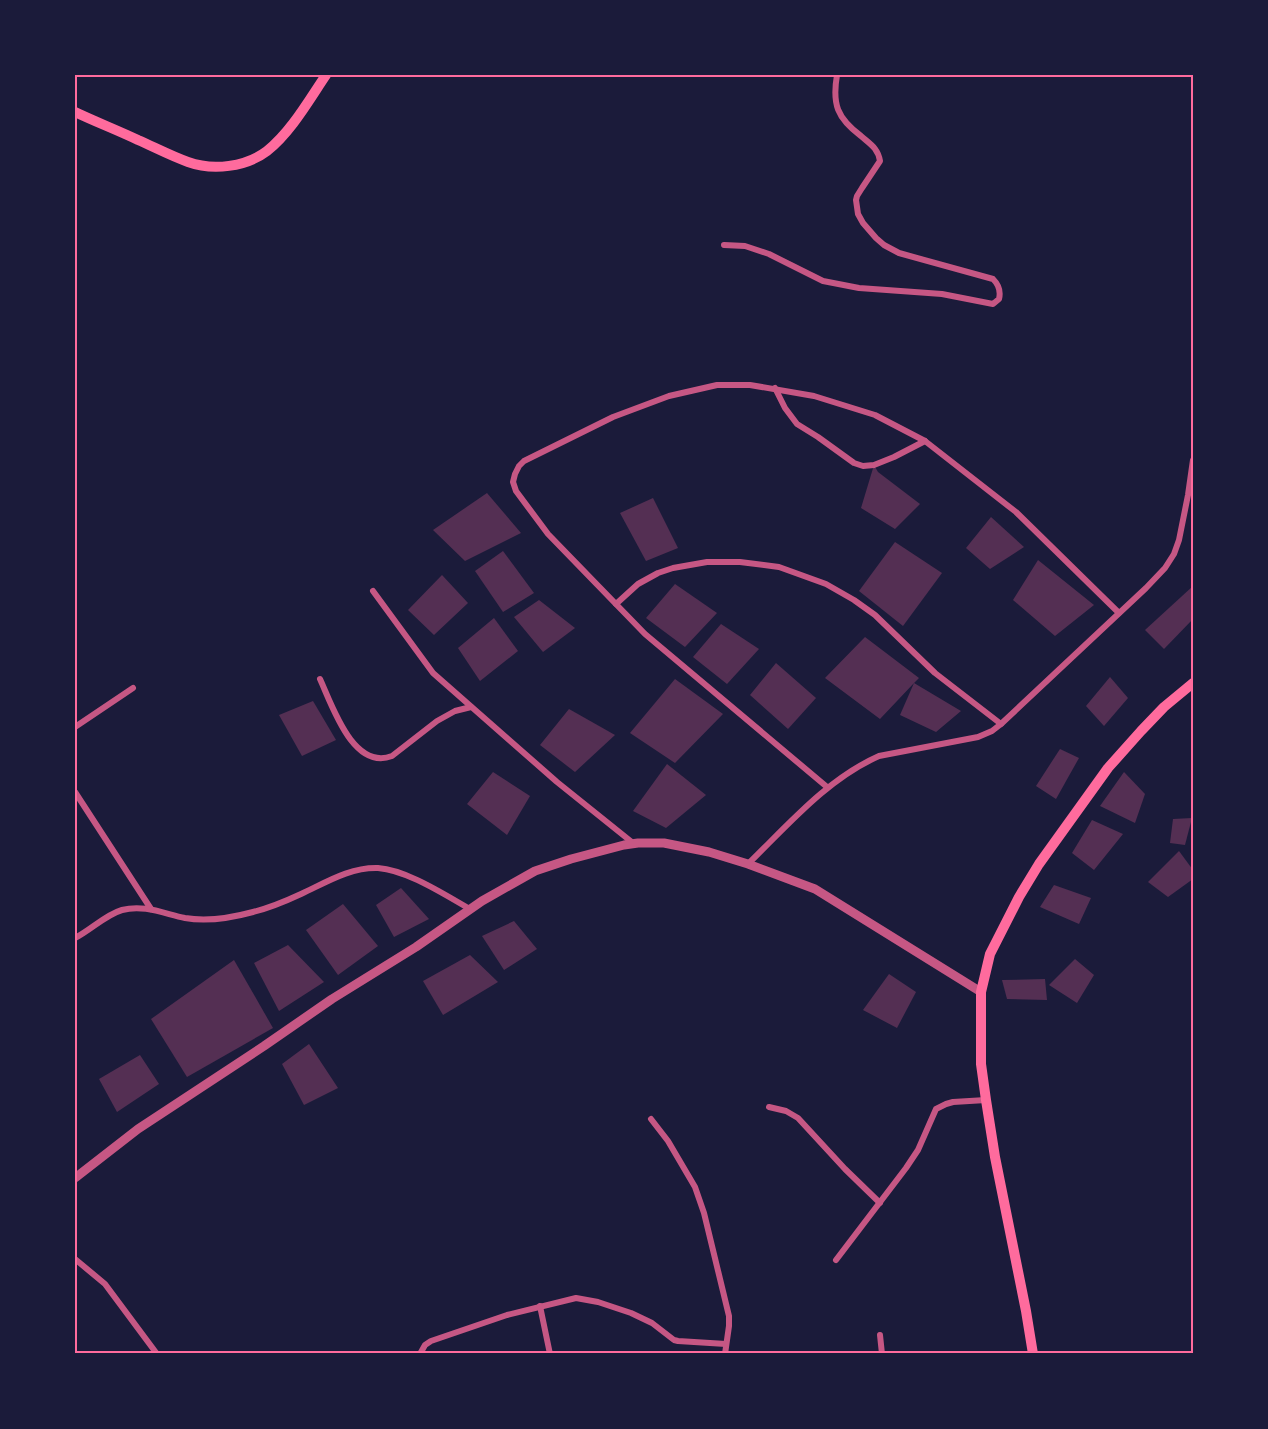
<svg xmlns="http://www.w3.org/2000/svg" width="1268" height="1429" viewBox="0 0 1268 1429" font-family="'Space Grotesk',sans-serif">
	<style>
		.building { fill: #542f53 }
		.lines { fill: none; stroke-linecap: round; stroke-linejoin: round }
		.minor { stroke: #c65784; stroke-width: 6 }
		.tertiary { stroke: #c65784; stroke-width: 9 }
		.secondary { stroke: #ff6b9d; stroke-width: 10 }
		.neatline { fill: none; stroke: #ff6b9d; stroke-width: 2 }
	</style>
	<rect width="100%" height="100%" fill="#1b1b3a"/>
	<g class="building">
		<polygon points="874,465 878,472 920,504 895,529 861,508"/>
		<polygon points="487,493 521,533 465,561 433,530"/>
		<polygon points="653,498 678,548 646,561 620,513"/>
		<polygon points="991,517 1024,547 990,569 966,548"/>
		<polygon points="895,542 942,573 903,626 859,591"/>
		<polygon points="503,551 534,593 503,612 475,571"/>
		<polygon points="1038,560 1094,605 1055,636 1013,600"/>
		<polygon points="442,575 468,603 434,635 408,610"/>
		<polygon points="675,584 717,613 685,647 646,618"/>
		<polygon points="1193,586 1193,619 1164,649 1145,630"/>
		<polygon points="539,600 575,628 543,652 514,617"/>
		<polygon points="494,618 518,651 480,681 458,648"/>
		<polygon points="721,624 759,649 727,684 693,657"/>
		<polygon points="865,637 919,678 914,683 961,711 936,732 900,715 914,683 880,719 825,678"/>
		<polygon points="776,663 816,698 788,729 750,695"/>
		<polygon points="1110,677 1128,698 1104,726 1086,706"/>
		<polygon points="675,679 723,714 675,763 630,733"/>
		<polygon points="313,701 336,740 302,756 279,715"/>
		<polygon points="569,709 615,735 575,772 540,745"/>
		<polygon points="1060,749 1079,758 1056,799 1036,786"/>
		<polygon points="667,764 706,795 666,828 633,811"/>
		<polygon points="493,772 530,796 507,835 467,804"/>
		<polygon points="1124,772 1145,794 1135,823 1100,806"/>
		<polygon points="1192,818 1185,845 1170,843 1173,819"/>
		<polygon points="1092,820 1123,834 1094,870 1072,853"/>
		<polygon points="1179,851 1193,870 1193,879 1168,897 1148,882"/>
		<polygon points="1054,885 1091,898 1079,924 1040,907"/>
		<polygon points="401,888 429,919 394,937 376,905"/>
		<polygon points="343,904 378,946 338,975 306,930"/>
		<polygon points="514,921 537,949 504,970 482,936"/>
		<polygon points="288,945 324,982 279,1011 254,963"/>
		<polygon points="470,955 498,982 443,1015 423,981"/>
		<polygon points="1075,959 1094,975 1077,1003 1049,985"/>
		<polygon points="234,960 273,1028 187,1077 151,1019"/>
		<polygon points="889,974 916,992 897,1028 863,1010"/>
		<polygon points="1045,979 1047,1000 1007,999 1002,980"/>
		<polygon points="309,1044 338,1088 304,1105 282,1064"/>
		<polygon points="140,1055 159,1084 117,1112 99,1079"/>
	</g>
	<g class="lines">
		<g class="minor">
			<path d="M724 245 745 246 769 254 823 281 859 288 942 294 993 304 999 299C1001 291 999 285 993 279L899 253 884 245 876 238 863 223 858 214 856 200 857 196 862 188 880 161C878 148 870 144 861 136 837 118 832 104 837 75"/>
			<polyline points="775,388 785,408 797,424 818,437 854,463 863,466 874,465 894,457 925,441"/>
			<polyline points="373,591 433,673 557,782 633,843"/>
			<polyline points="616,604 638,584 658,573 673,568 707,562 740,562 779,567 826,584 854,600 875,615 935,673 1001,724"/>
			<path d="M320 679C332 705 353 771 392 756L437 721 455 711 471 707"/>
			<polyline points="75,727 133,688"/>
			<polyline points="827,787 645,634 548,534 516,491 513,482 515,474 519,466 524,461 613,417 669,396 717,385 750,385 814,396 875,415 925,441 1016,512 1119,613"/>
			<polyline points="75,792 151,909"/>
			<path d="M748 864C788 825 827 779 879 756L978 737 992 731 1001 724 1146 588 1165 568 1174 554 1179 540 1188 495 1193 460"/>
			<path d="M75 938C91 930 105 915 122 910 144 904 165 914 185 918 208 922 231 918 253 912 269 908 286 901 301 894 325 883 350 867 378 868 407 870 445 895 470 909"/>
			<polyline points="769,1107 786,1111 798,1118 845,1169 880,1203"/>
			<polyline points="651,1119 668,1141 695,1187 704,1213 729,1316 729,1326 725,1354"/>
			<polyline points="75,1259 105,1284 157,1354"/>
			<polyline points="836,1260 906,1168 918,1150 936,1109 946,1104 953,1102 986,1100"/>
			<polyline points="540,1306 550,1354"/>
			<polyline points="880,1335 882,1354"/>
			<polyline points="420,1354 425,1345 431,1341 507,1315 576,1298 598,1302 631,1313 652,1323 674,1340 678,1341 726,1344"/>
		</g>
		<polyline class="tertiary" points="75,1178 138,1129 264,1046 332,999 416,947 482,901 535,871 571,859 624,845 638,843 664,843 709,852 748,864 815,889 981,992"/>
		<g class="secondary">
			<path d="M75 112C96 122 117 130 138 140 154 147 171 156 188 162 213 171 246 167 267 151 291 132 309 100 326 75"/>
			<polyline points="1033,1354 1026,1311 995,1157 986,1100 981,1064 981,992 990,954 1019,897 1039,864 1108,768 1141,731 1164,707 1193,683"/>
		</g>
	</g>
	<rect width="1268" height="1429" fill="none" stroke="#1b1b3a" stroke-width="153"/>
	<rect x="76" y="76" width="1116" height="1276" class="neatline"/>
</svg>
